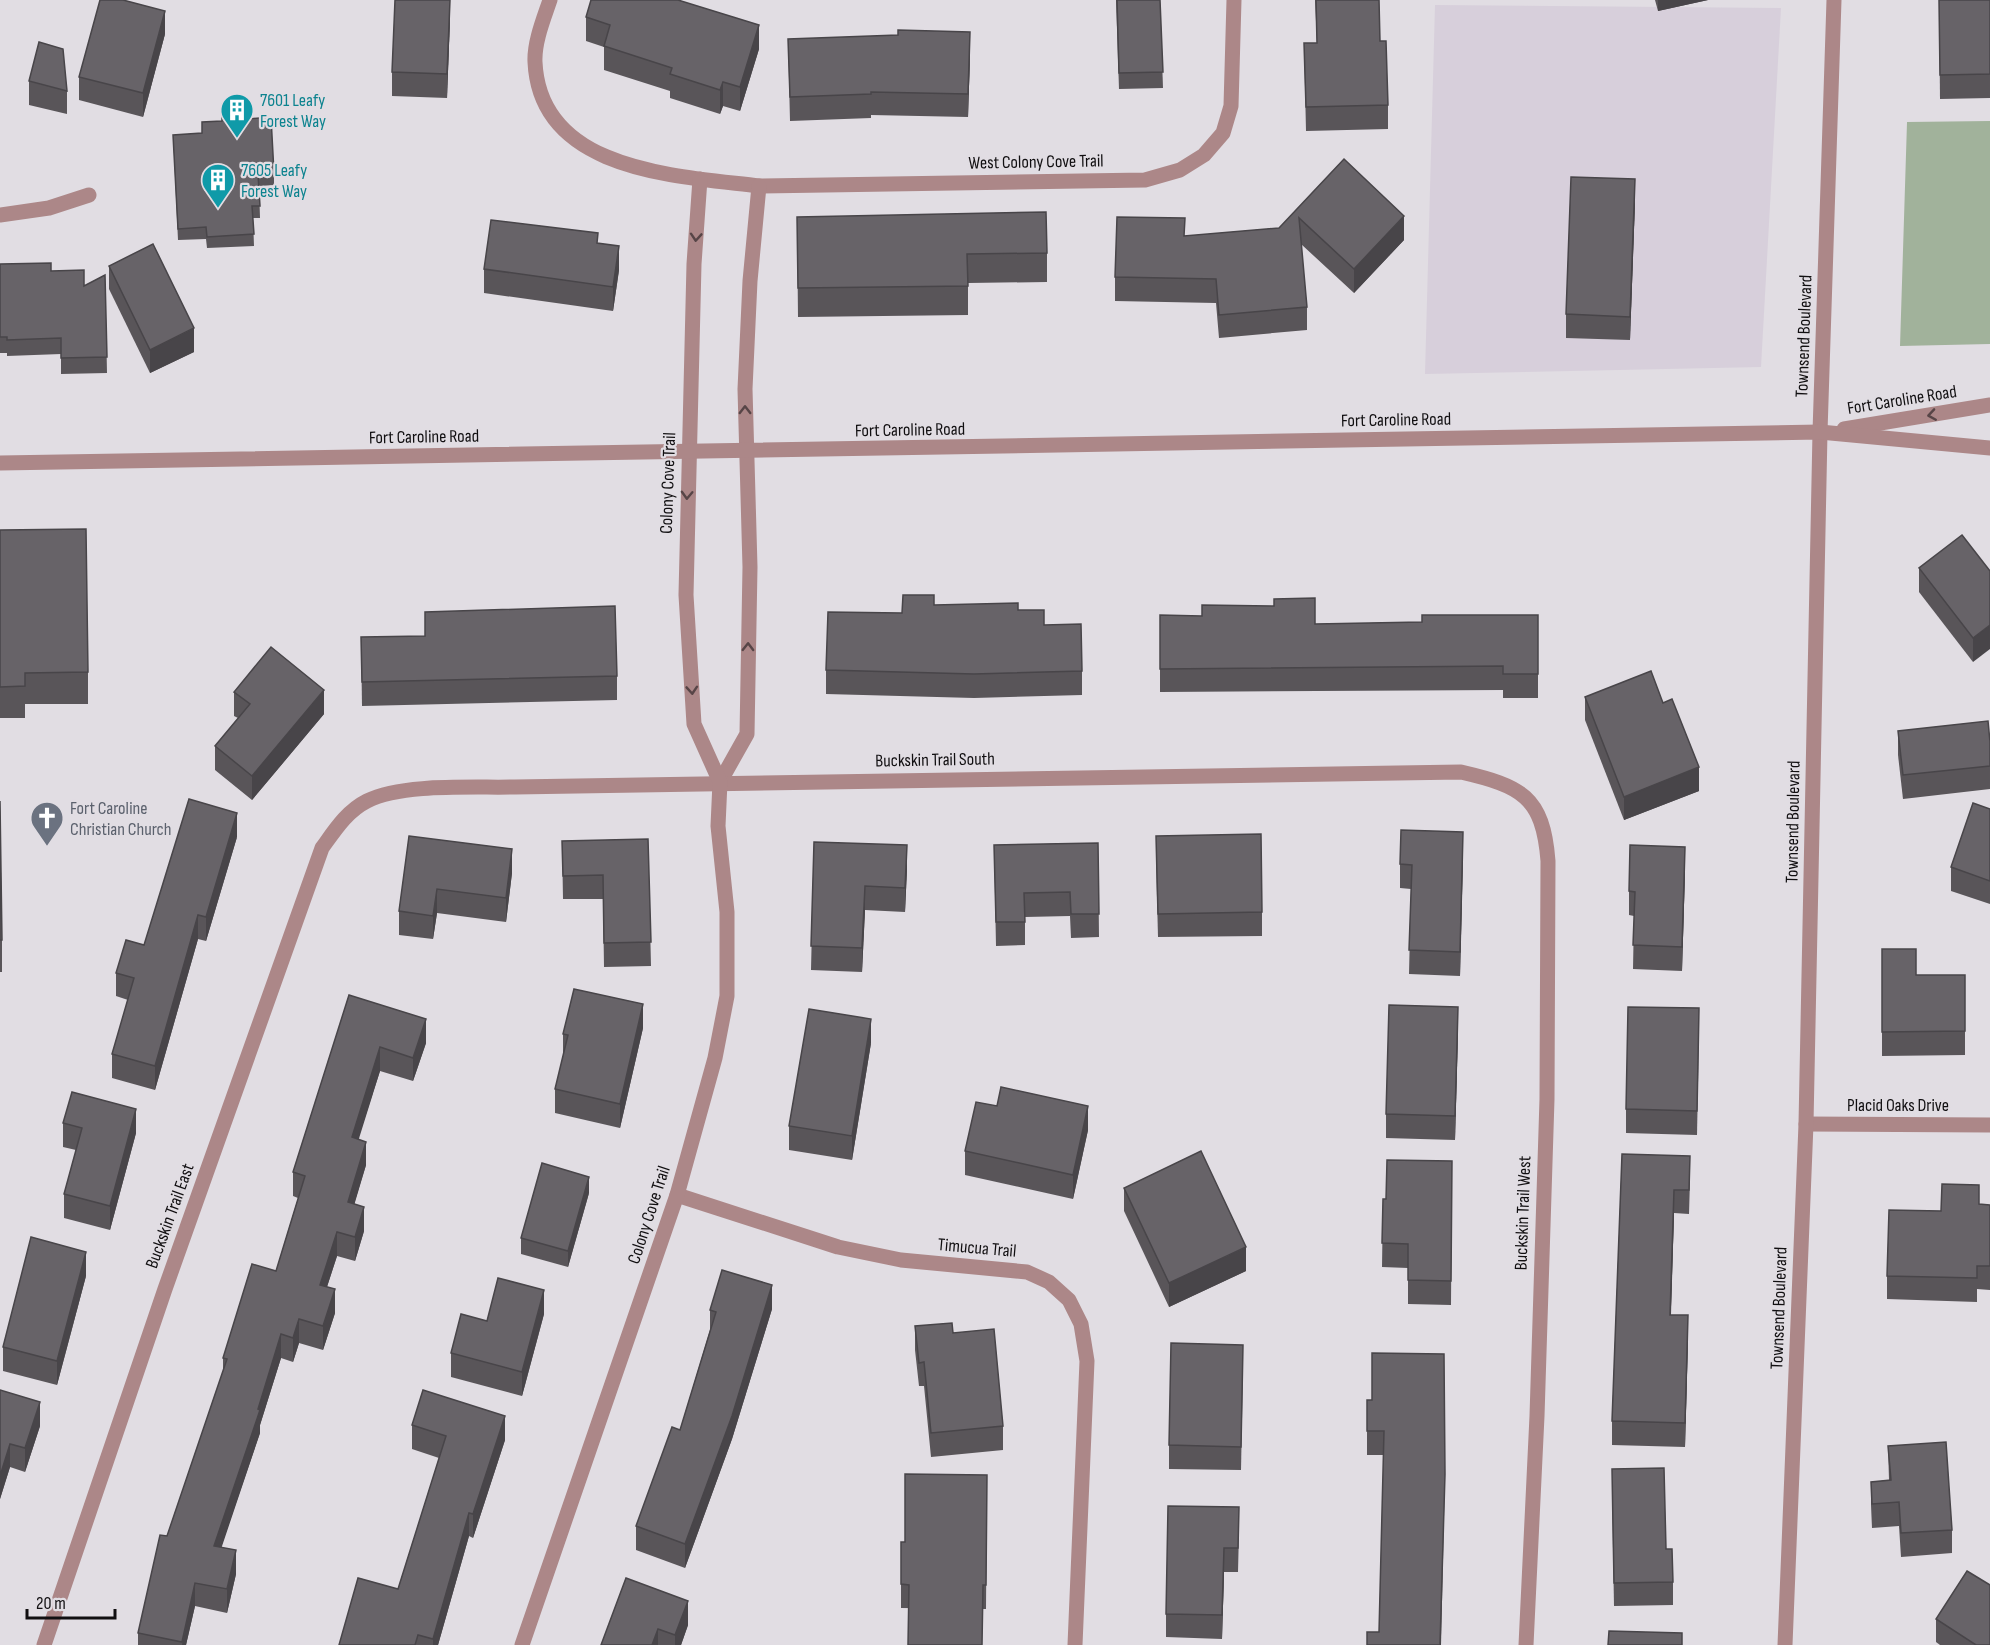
<svg xmlns="http://www.w3.org/2000/svg" width="1990" height="1645" viewBox="0 0 1990 1645" font-family="'Sofia Sans Condensed',sans-serif">
	<style>
		.built { fill: #d7cfdb }
		.green { fill: #a1b29b }
		.lines { fill: none; stroke-linecap: round; stroke-linejoin: round }
		.minor { stroke: #ac8788; stroke-width: 15 }
		.tertiary { stroke: #ac8788; stroke-width: 15 }
		.wall { fill: #595559 }
		.shaded-wall { fill: #484549 }
		.building { fill: #676368; stroke: #484549; stroke-width: 1.5 }
		.oneway { stroke: #574547 }
		.labels { text-anchor: middle; dominant-baseline: central; stroke-width: 4.5; stroke-linejoin: round; paint-order: stroke }
		.culture-label { font-size: 18px; fill: #0d838f; stroke: #e1dde3; text-anchor: start }
		.street-label { font-size: 18px; fill: #110f11; stroke: #e1dde3 }
		.worship-label { font-size: 18px; fill: #5b616d; stroke: #e1dde3; text-anchor: start }
	</style>
	<rect width="100%" height="100%" fill="#e1dde3"/>
	<polygon class="built" points="1435,5 1781,8 1761,367 1425,374"/>
	<polygon class="green" points="1990,121 1990,344 1900,346 1907,122"/>
	<g class="lines">
		<g class="minor">
			<path d="M550 0C544 18 534 42 535 62 540 172 678 176 759 186L1145 180 1180 170 1204 155 1223 133 1231 106 1234 0"/>
			<polyline points="0,215 49,208 89,195"/>
			<polyline points="720,782 747,734 750,567 745,389 750,281 759,186"/>
			<polyline points="1806,1124 1990,1125"/>
			<polyline points="677,1195 838,1247 901,1260 1027,1272 1049,1282 1069,1300 1081,1324 1087,1361 1075,1645"/>
			<path d="M44 1645 165 1289 322 848C335 830 347 811 367 801 403 783 474 788 515 787L1461 772C1521 786 1543 796 1548 861L1547 1099 1537 1416 1526 1645"/>
			<polyline points="522,1645 677,1195 715,1058 727,996 727,912 718,826 720,782 694,724 686,595 694,264 700,179"/>
			<polyline points="1785,1645 1806,1124 1820,432"/>
		</g>
		<g class="tertiary">
			<polyline points="1844,429 1990,405"/>
			<polyline points="1820,432 1834,0"/>
			<polyline points="0,463 1820,432 1990,448"/>
		</g>
	</g>
	<g class="wall">
		<polygon points="1116,0 1160,0 1163,88 1119,89"/>
		<polygon points="1315,0 1379,0 1380,41 1388,105 1388,129 1306,131 1304,43 1317,43"/>
		<polygon points="1655,0 1708,0 1658,11"/>
		<polygon points="1939,0 1990,0 1990,98 1940,99"/>
		<polygon points="586,17 759,49 740,111 723,106 720,114 670,98 670,91 604,70 604,47 586,41"/>
		<polygon points="450,19 447,98 392,96 392,72"/>
		<polygon points="165,34 143,117 79,100 79,77"/>
		<polygon points="788,39 970,56 968,117 871,115 871,118 790,121"/>
		<polygon points="29,81 67,91 67,114 29,105"/>
		<polygon points="222,104 249,119 274,173 274,185 259,186 260,218 253,218 254,246 207,248 206,239 178,240 173,135 202,133 222,121"/>
		<polygon points="1344,159 1404,240 1354,293 1301,244 1307,307 1307,330 1219,338 1216,303 1115,301 1115,277 1185,236 1279,228"/>
		<polygon points="1635,202 1630,340 1566,338 1566,314"/>
		<polygon points="797,217 1047,253 1047,282 968,283 968,315 798,317"/>
		<polygon points="598,244 619,270 613,311 484,293 484,269"/>
		<polygon points="0,264 51,271 84,286 105,275 107,373 61,374 61,354 7,356 7,353 0,353"/>
		<polygon points="109,266 194,352 150,373 109,289"/>
		<polygon points="0,530 88,672 88,704 25,704 25,718 0,718"/>
		<polygon points="1919,568 1990,571 1973,662 1919,592"/>
		<polygon points="934,605 1018,610 1044,625 1082,671 1082,695 974,698 826,694 826,670 902,613"/>
		<polygon points="1160,615 1315,624 1422,622 1538,615 1538,698 1503,698 1503,690 1160,692"/>
		<polygon points="361,637 617,676 617,700 362,706"/>
		<polygon points="234,692 324,714 252,800 215,770 215,746 238,718 234,716"/>
		<polygon points="1585,697 1699,791 1624,820 1585,720"/>
		<polygon points="1898,731 1990,742 1990,789 1903,799 1898,755"/>
		<polygon points="0,801 2,940 2,972 0,972"/>
		<polygon points="1990,809 1990,904 1951,891 1951,867"/>
		<polygon points="409,836 512,873 506,922 437,913 433,939 399,935 399,911"/>
		<polygon points="237,837 206,941 198,939 155,1090 112,1078 112,1054 128,1000 116,996 116,973 144,945"/>
		<polygon points="648,839 651,966 604,967 603,899 563,899 562,841"/>
		<polygon points="814,842 907,869 905,912 865,910 862,972 811,970"/>
		<polygon points="1098,843 1099,937 1071,938 1070,916 1025,917 1025,945 996,946 994,845"/>
		<polygon points="1463,855 1460,976 1409,974 1411,889 1400,888 1400,864"/>
		<polygon points="1156,859 1262,912 1262,936 1158,937"/>
		<polygon points="1685,871 1682,971 1633,969 1634,916 1629,915 1629,891"/>
		<polygon points="1882,949 1916,975 1965,975 1965,1055 1882,1056"/>
		<polygon points="349,995 426,1043 413,1081 380,1071 358,1139 366,1165 354,1204 364,1231 355,1261 337,1256 327,1287 335,1313 323,1350 299,1343 293,1362 281,1358 260,1425 260,1433 221,1547 236,1574 227,1613 195,1606 186,1645 138,1645 138,1633 167,1536 223,1371 223,1358 276,1271 298,1198 293,1196 293,1172"/>
		<polygon points="643,1028 620,1128 555,1113 555,1089 563,1056 563,1034"/>
		<polygon points="1458,1031 1455,1140 1386,1138 1386,1114"/>
		<polygon points="1699,1032 1697,1135 1626,1133 1626,1109"/>
		<polygon points="871,1043 852,1160 789,1150 789,1126"/>
		<polygon points="63,1123 136,1133 110,1230 64,1218 64,1194 76,1150 63,1147"/>
		<polygon points="1088,1130 1073,1199 965,1175 965,1151"/>
		<polygon points="1622,1154 1690,1180 1689,1214 1674,1213 1671,1315 1688,1339 1685,1447 1612,1445 1612,1421"/>
		<polygon points="1452,1161 1451,1305 1408,1304 1408,1268 1382,1267 1383,1199 1386,1199"/>
		<polygon points="1124,1188 1246,1271 1169,1307 1124,1211"/>
		<polygon points="589,1193 568,1267 521,1254 521,1238"/>
		<polygon points="1979,1204 1990,1205 1990,1290 1977,1289 1977,1302 1887,1299 1887,1276"/>
		<polygon points="86,1276 57,1385 3,1371 3,1347"/>
		<polygon points="772,1309 732,1439 685,1568 636,1550 636,1526 680,1430 710,1330 710,1310"/>
		<polygon points="544,1314 522,1396 451,1377 451,1353 487,1321"/>
		<polygon points="915,1326 1003,1426 1003,1450 931,1457 924,1386 919,1386 915,1350"/>
		<polygon points="1243,1369 1241,1470 1169,1469 1169,1445"/>
		<polygon points="0,1390 40,1426 25,1472 10,1467 0,1499"/>
		<polygon points="1367,1400 1445,1498 1379,1632 1384,1455 1367,1455"/>
		<polygon points="412,1425 505,1440 473,1538 469,1536 438,1645 339,1645 398,1589 439,1458 412,1449"/>
		<polygon points="1888,1446 1952,1530 1952,1553 1901,1557 1899,1526 1872,1528 1871,1505 1871,1482 1889,1480"/>
		<polygon points="987,1475 986,1609 901,1608 901,1542 905,1542"/>
		<polygon points="1612,1493 1666,1549 1673,1582 1673,1605 1614,1606"/>
		<polygon points="1239,1531 1238,1572 1224,1572 1222,1639 1166,1637 1166,1614"/>
		<polygon points="626,1578 688,1625 681,1645 601,1645"/>
		<polygon points="1936,1619 1990,1645 1940,1645 1936,1642"/>
	</g>
	<g class="shaded-wall">
		<polygon points="450,0 450,19 447,98 447,74"/>
		<polygon points="1658,0 1708,0 1658,11"/>
		<polygon points="165,11 165,34 143,117 143,93"/>
		<polygon points="759,25 759,49 740,111 740,87"/>
		<polygon points="970,32 970,56 968,117 968,94"/>
		<polygon points="723,82 723,106 720,114 720,90"/>
		<polygon points="1635,179 1635,202 1630,340 1630,317"/>
		<polygon points="1404,216 1404,240 1354,293 1354,269"/>
		<polygon points="619,246 619,270 613,311 613,287"/>
		<polygon points="194,328 194,352 150,373 150,350"/>
		<polygon points="1990,625 1990,649 1973,662 1973,638"/>
		<polygon points="324,690 324,714 252,800 252,776"/>
		<polygon points="1699,767 1699,791 1624,820 1624,797"/>
		<polygon points="237,813 237,837 206,941 206,917"/>
		<polygon points="1463,832 1463,855 1460,976 1460,952"/>
		<polygon points="907,845 907,869 905,912 905,888"/>
		<polygon points="1685,847 1685,871 1682,971 1682,947"/>
		<polygon points="512,849 512,873 506,922 506,898"/>
		<polygon points="865,886 865,910 862,972 862,948"/>
		<polygon points="437,889 437,913 433,939 433,916"/>
		<polygon points="198,915 198,939 155,1090 155,1066"/>
		<polygon points="643,1004 643,1028 620,1128 620,1104"/>
		<polygon points="1458,1007 1458,1031 1455,1140 1455,1116"/>
		<polygon points="426,1019 426,1043 413,1081 413,1058"/>
		<polygon points="871,1019 871,1043 852,1160 852,1136"/>
		<polygon points="380,1047 380,1071 352,1161 352,1137"/>
		<polygon points="1088,1106 1088,1130 1073,1199 1073,1175"/>
		<polygon points="136,1109 136,1133 110,1230 110,1206"/>
		<polygon points="366,1142 366,1165 348,1226 348,1202"/>
		<polygon points="589,1177 589,1193 568,1267 568,1251"/>
		<polygon points="1674,1190 1674,1213 1670,1338 1670,1315"/>
		<polygon points="364,1207 364,1231 355,1261 355,1237"/>
		<polygon points="337,1232 337,1256 320,1308 320,1285"/>
		<polygon points="1246,1247 1246,1271 1169,1307 1169,1283"/>
		<polygon points="86,1252 86,1276 57,1385 57,1361"/>
		<polygon points="772,1285 772,1309 732,1439 685,1568 685,1544"/>
		<polygon points="335,1289 335,1313 323,1350 323,1326"/>
		<polygon points="544,1290 544,1314 522,1396 522,1372"/>
		<polygon points="1688,1315 1688,1339 1685,1447 1685,1423"/>
		<polygon points="299,1319 299,1343 293,1362 293,1338"/>
		<polygon points="281,1334 281,1358 260,1425 260,1433 214,1570 214,1546 258,1409"/>
		<polygon points="40,1402 40,1426 25,1472 25,1448"/>
		<polygon points="505,1416 505,1440 473,1538 473,1514"/>
		<polygon points="10,1444 10,1467 0,1499 0,1476"/>
		<polygon points="1445,1474 1441,1645 1440,1645"/>
		<polygon points="469,1513 469,1536 438,1645 433,1645 433,1639"/>
		<polygon points="1224,1548 1224,1572 1222,1639 1222,1615"/>
		<polygon points="236,1550 236,1574 227,1613 227,1589"/>
		<polygon points="195,1583 195,1606 186,1645 182,1645"/>
		<polygon points="688,1601 688,1625 681,1645 675,1645 675,1635"/>
		<polygon points="658,1629 658,1645 652,1645"/>
	</g>
	<g class="building">
		<polygon points="100,0 123,0 165,11 143,93 79,77"/>
		<polygon points="395,0 450,0 447,74 392,72"/>
		<polygon points="591,0 678,0 759,25 740,87 723,82 720,90 670,74 672,68 604,46 610,25 586,17"/>
		<polygon points="1117,0 1160,0 1163,72 1119,73"/>
		<polygon points="1316,0 1379,0 1380,41 1386,41 1388,105 1306,107 1304,43 1317,43"/>
		<polygon points="1939,0 1990,0 1990,74 1940,75"/>
		<polygon points="898,30 970,32 968,94 871,92 871,94 790,97 788,39 898,35"/>
		<polygon points="39,42 63,49 67,91 29,81"/>
		<polygon points="247,102 249,119 271,117 274,173 258,174 260,206 252,206 254,234 207,237 206,227 178,229 173,135 202,133 202,122 222,121 222,104"/>
		<polygon points="1344,159 1404,216 1354,269 1299,218 1307,307 1219,315 1216,279 1115,277 1117,217 1185,218 1184,236 1279,228"/>
		<polygon points="1571,177 1635,179 1630,317 1566,314"/>
		<polygon points="1046,212 1047,253 967,254 968,286 798,288 797,217"/>
		<polygon points="491,220 598,233 597,243 619,246 613,287 484,269"/>
		<polygon points="153,244 194,328 150,350 109,266"/>
		<polygon points="51,263 51,271 84,270 84,286 105,275 107,357 61,358 61,338 7,340 7,337 0,337 0,264"/>
		<polygon points="86,529 88,672 25,673 25,686 0,687 0,530"/>
		<polygon points="1962,535 1990,571 1990,625 1973,638 1919,568"/>
		<polygon points="903,595 934,595 934,605 1018,603 1018,610 1044,610 1044,625 1081,624 1082,671 974,674 826,670 828,612 902,613"/>
		<polygon points="1315,598 1315,624 1422,622 1422,615 1538,615 1538,674 1503,674 1503,666 1160,669 1160,615 1202,616 1202,605 1274,606 1274,599"/>
		<polygon points="615,606 617,676 362,682 361,637 425,636 425,612"/>
		<polygon points="271,647 324,690 252,776 215,746 250,704 234,692"/>
		<polygon points="1651,671 1663,703 1672,699 1699,767 1624,797 1585,697"/>
		<polygon points="1988,721 1990,742 1990,766 1903,775 1898,731"/>
		<polygon points="189,799 237,813 206,917 198,915 155,1066 112,1054 134,978 116,973 126,940 144,945"/>
		<polygon points="0,801 2,940 0,940"/>
		<polygon points="1973,803 1990,809 1990,881 1951,867"/>
		<polygon points="1401,830 1463,832 1460,952 1409,950 1412,865 1400,864"/>
		<polygon points="1261,834 1262,912 1158,914 1156,836"/>
		<polygon points="409,836 512,849 506,898 437,889 433,916 399,911"/>
		<polygon points="648,839 651,942 604,943 603,875 563,876 562,841"/>
		<polygon points="814,842 907,845 905,888 865,886 862,948 811,946"/>
		<polygon points="1098,843 1099,914 1071,914 1070,892 1024,893 1025,922 996,922 994,845"/>
		<polygon points="1630,845 1685,847 1682,947 1633,945 1635,892 1629,891"/>
		<polygon points="1882,949 1916,949 1916,975 1965,975 1965,1031 1882,1032"/>
		<polygon points="574,989 643,1004 620,1104 555,1089 568,1035 563,1034"/>
		<polygon points="349,995 426,1019 413,1058 380,1047 352,1137 366,1142 348,1202 364,1207 355,1237 337,1232 320,1285 335,1289 323,1326 299,1319 293,1338 281,1334 258,1409 260,1410 214,1546 236,1550 227,1589 195,1583 182,1642 138,1633 160,1535 167,1536 227,1359 223,1358 252,1264 276,1271 305,1176 293,1172"/>
		<polygon points="1389,1005 1458,1007 1455,1116 1386,1114"/>
		<polygon points="1628,1007 1699,1008 1697,1111 1626,1109"/>
		<polygon points="809,1009 871,1019 852,1136 789,1126"/>
		<polygon points="1001,1087 1088,1106 1073,1175 965,1151 976,1102 997,1106"/>
		<polygon points="72,1092 136,1109 110,1206 64,1194 82,1128 63,1123"/>
		<polygon points="1201,1151 1246,1247 1169,1283 1124,1188"/>
		<polygon points="1622,1154 1690,1156 1689,1190 1674,1190 1670,1315 1688,1315 1685,1423 1612,1421"/>
		<polygon points="1387,1160 1452,1161 1451,1281 1408,1280 1408,1244 1382,1243 1383,1199 1386,1199"/>
		<polygon points="542,1163 589,1177 568,1251 521,1238"/>
		<polygon points="1942,1184 1979,1185 1979,1204 1990,1205 1990,1266 1977,1266 1977,1278 1887,1276 1889,1210 1941,1211"/>
		<polygon points="31,1237 86,1252 57,1361 3,1347"/>
		<polygon points="722,1270 772,1285 732,1416 685,1544 636,1526 672,1427 680,1430 716,1312 710,1310"/>
		<polygon points="498,1278 544,1290 522,1372 451,1353 461,1314 487,1321"/>
		<polygon points="952,1323 953,1333 994,1329 1003,1426 931,1433 924,1362 919,1363 915,1326"/>
		<polygon points="1171,1343 1243,1345 1241,1447 1169,1445"/>
		<polygon points="1372,1353 1444,1354 1445,1474 1440,1645 1367,1645 1367,1632 1379,1632 1384,1431 1367,1431 1367,1400 1372,1400"/>
		<polygon points="0,1390 40,1402 25,1448 10,1444 0,1476"/>
		<polygon points="423,1390 505,1416 473,1514 469,1513 433,1639 418,1635 415,1645 339,1645 358,1578 398,1589 446,1436 412,1425"/>
		<polygon points="1946,1442 1952,1530 1901,1533 1899,1502 1872,1504 1871,1482 1891,1480 1888,1446"/>
		<polygon points="1664,1468 1666,1549 1672,1549 1673,1582 1614,1583 1612,1469"/>
		<polygon points="905,1474 987,1475 986,1585 983,1585 982,1645 908,1645 909,1585 901,1584 901,1542 905,1542"/>
		<polygon points="1168,1506 1239,1507 1238,1548 1224,1548 1222,1615 1166,1614"/>
		<polygon points="1967,1571 1990,1585 1990,1645 1976,1645 1936,1619"/>
		<polygon points="626,1578 688,1601 675,1635 658,1629 652,1645 601,1645"/>
		<polygon points="1609,1631 1682,1633 1682,1645 1608,1645"/>
	</g>
	<defs><path id="oneway-chevron" d="M-2-3.5L2.5 0L-2 3.5" fill="none" stroke-width="1.6" stroke-linecap="round" stroke-linejoin="round" transform="scale(1.5)"/></defs>
	<g class="oneway">
		<use href="#oneway-chevron" transform="translate(696 237) rotate(94)"/>
		<use href="#oneway-chevron" transform="translate(745 410) rotate(-90)"/>
		<use href="#oneway-chevron" transform="translate(1932 415) rotate(171)"/>
		<use href="#oneway-chevron" transform="translate(687 495) rotate(92)"/>
		<use href="#oneway-chevron" transform="translate(748 647) rotate(-89)"/>
		<use href="#oneway-chevron" transform="translate(692 690) rotate(86)"/>
	</g>
	<defs>
		<g id="building-pin" transform="scale(1.725)"><path d="M0 17L-7.5 6A9.5 9.5 0 1 1 7.5 6Z" fill="#0f9aa8" stroke="#e1dde3"/><path d="M-4-6H4V6H1V3H-1V6H-4ZM-2.5-4.3h1.7v1.8h-1.7ZM.8-4.3h1.7v1.8H.8ZM-2.5-1h1.7V.8h-1.7ZM.8-1h1.7V.8H.8Z" fill="#fff"/></g>
		<g id="church-pin" transform="scale(1.725)"><path d="M0 17L-7.5 6A9.5 9.5 0 1 1 7.5 6Z" fill="#6b7280" stroke="#e1dde3"/><path d="M-1.2-6h2.4v3.5h3.3v2.4h-3.3V6h-2.4V-.1h-3.3v-2.4h3.3Z" fill="#fff"/></g>
	</defs>
	<g fill-rule="evenodd">
		<use href="#building-pin" x="237" y="110"/>
		<use href="#building-pin" x="218" y="180"/>
		<use href="#church-pin" x="47" y="818"/>
	</g>
	<g class="labels">
		<g class="culture-label">
			<text x="260" y="100">7601 Leafy<tspan x="260" dy="21">Forest Way</tspan></text>
			<text x="241" y="170">7605 Leafy<tspan x="241" dy="21">Forest Way</tspan></text>
		</g>
		<g class="street-label">
			<text transform="translate(1036 162) rotate(-1)">West Colony Cove Trail</text>
			<text transform="translate(1804 336) rotate(-88)">Townsend Boulevard</text>
			<text transform="translate(1902 400) rotate(-9)">Fort Caroline Road</text>
			<text transform="translate(1396 420) rotate(-1)">Fort Caroline Road</text>
			<text transform="translate(910 430) rotate(-1)">Fort Caroline Road</text>
			<text transform="translate(424 437) rotate(-1)">Fort Caroline Road</text>
			<text transform="translate(668 483) rotate(-88)">Colony Cove Trail</text>
			<text transform="translate(935 760) rotate(-1)">Buckskin Trail South</text>
			<text transform="translate(1793 822) rotate(-89)">Townsend Boulevard</text>
			<text x="1898" y="1105">Placid Oaks Drive</text>
			<text transform="translate(1523 1213) rotate(-88)">Buckskin Trail West</text>
			<text transform="translate(649 1215) rotate(-72)">Colony Cove Trail</text>
			<text transform="translate(170 1216) rotate(-70)">Buckskin Trail East</text>
			<text transform="translate(977 1248) rotate(5)">Timucua Trail</text>
			<text transform="translate(1779 1308) rotate(-88)">Townsend Boulevard</text>
		</g>
		<g class="worship-label">
			<text x="70" y="808">Fort Caroline<tspan x="70" dy="21">Christian Church</tspan></text>
		</g>
	</g>
	<path d="M27 1609v9h88v-9" fill="none" stroke="#110f11" stroke-width="3"/>
	<text x="36" y="1609" font-size="18" fill="#110f11" stroke="#e1dde3" stroke-width="4.5" paint-order="stroke">20 m</text>
</svg>
